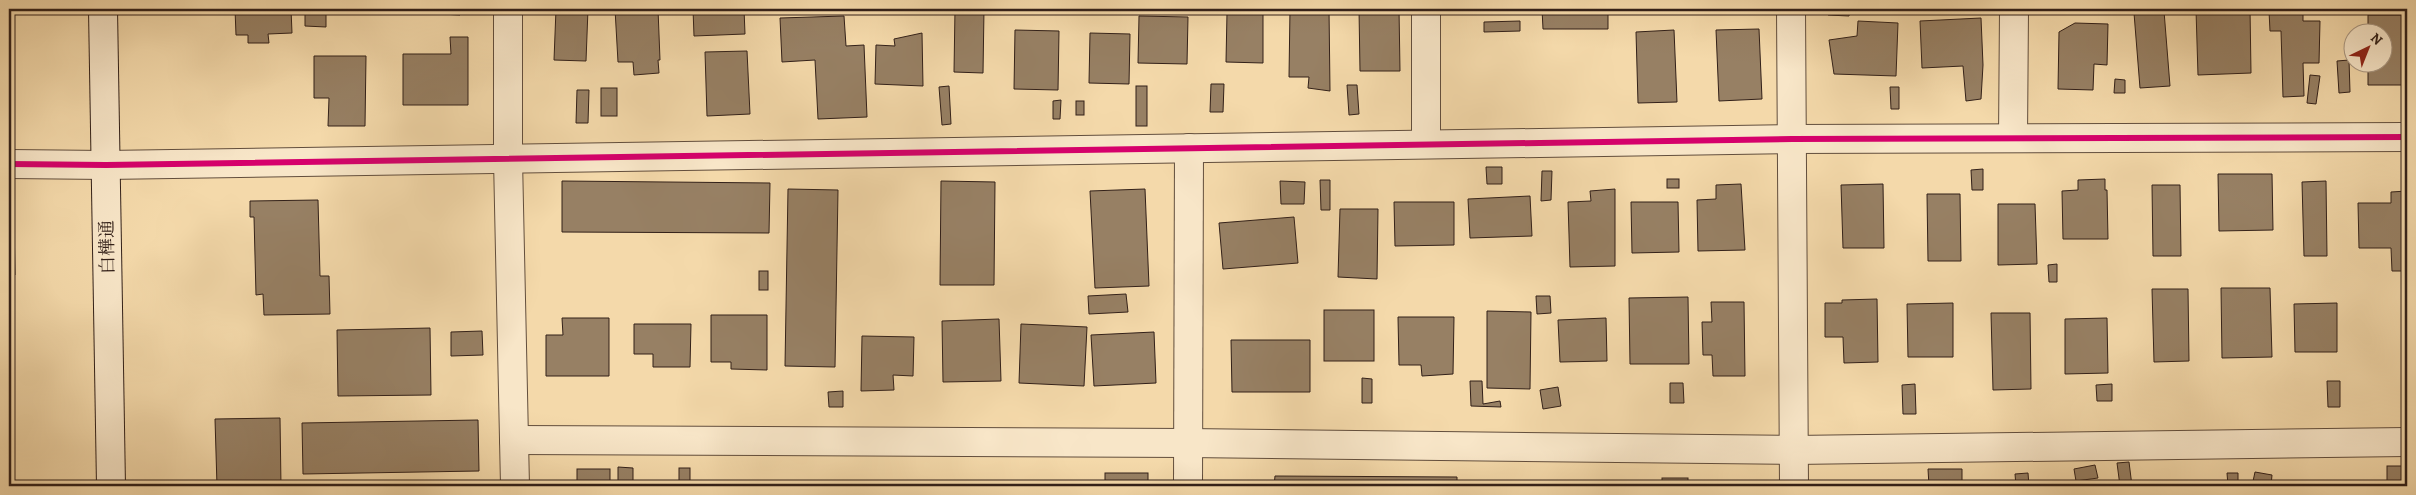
<svg xmlns="http://www.w3.org/2000/svg" width="2416" height="495" viewBox="0 0 2416 495" font-family="Alegreya,'Noto Serif JP',serif">
	<style>
		.building { fill: #978064; stroke: #322019 }
		.lines { fill: none; stroke-linecap: round; stroke-linejoin: round }
		.street-casing { stroke: #624e3d; stroke-width: 30 }
		.secondary-casing { stroke: #322019; stroke-width: 30 }
		.street { stroke: #f8e6c8; stroke-width: 28 }
		.secondary { stroke: #f8e6c8; stroke-width: 28 }
		.cycleway-casing { stroke: #f8e6c8; stroke-width: 9 }
		.cycleway { stroke: #d6006c; stroke-width: 6 }
		.labels { text-anchor: middle; dominant-baseline: central; stroke-width: 4; stroke-linejoin: round; paint-order: stroke }
		.street-label { font-size: 18px; fill: #322019; stroke: #f8e6c8 }
	</style>
	<rect width="100%" height="100%" fill="#f4d9aa"/>
	<filter id="stains"><feTurbulence type="fractalNoise" baseFrequency=".004" numOctaves="4"/><feColorMatrix values="0 0 0 0 .2 0 0 0 0 .09 0 0 0 0 .02 0 0 0 .5 -.17"/></filter>
	<radialGradient id="worn" r=".72"><stop offset=".6" stop-color="#630" stop-opacity="0"/><stop offset="1" stop-color="#630" stop-opacity=".3"/></radialGradient>
	<g class="building">
		<polygon points="217,9 291,9 292,33 268,34 269,43 248,43 248,35 236,35 235,9"/>
		<polygon points="401,9 460,9 460,15 401,12"/>
		<polygon points="556,9 588,9 586,61 554,60"/>
		<polygon points="615,9 658,9 660,60 658,60 659,73 634,75 633,62 618,62"/>
		<polygon points="693,9 744,9 745,34 694,36"/>
		<polygon points="955,9 984,9 983,73 954,72"/>
		<polygon points="1290,9 1329,9 1330,91 1308,88 1309,77 1289,77"/>
		<polygon points="1359,9 1399,9 1400,71 1360,71"/>
		<polygon points="1542,9 1608,9 1608,29 1543,29"/>
		<polygon points="1684,9 1739,9 1739,13 1702,14 1684,12"/>
		<polygon points="1829,9 1850,9 1849,16 1828,15"/>
		<polygon points="2250,9 2251,73 2198,75 2196,10"/>
		<polygon points="2164,11 2170,86 2140,88 2134,13"/>
		<polygon points="2269,11 2303,11 2303,21 2320,21 2319,63 2303,63 2304,96 2283,97 2281,31 2270,31"/>
		<polygon points="305,12 326,13 326,27 305,26"/>
		<polygon points="1227,13 1263,14 1263,63 1226,62"/>
		<polygon points="2368,15 2405,15 2405,85 2368,85 2368,62 2384,62 2384,32 2368,32"/>
		<polygon points="844,16 846,46 864,45 867,117 818,119 815,60 782,62 780,18"/>
		<polygon points="1139,16 1188,17 1187,64 1138,63"/>
		<polygon points="1981,18 1983,65 1981,99 1966,101 1963,66 1922,68 1920,21"/>
		<polygon points="1520,21 1520,31 1484,32 1484,22"/>
		<polygon points="1858,21 1898,23 1896,76 1834,74 1829,40 1857,36"/>
		<polygon points="2075,23 2108,24 2107,65 2094,64 2093,90 2058,89 2059,32"/>
		<polygon points="1759,29 1762,99 1719,101 1716,30"/>
		<polygon points="1015,30 1059,31 1058,90 1014,89"/>
		<polygon points="1674,30 1677,102 1638,103 1636,32"/>
		<polygon points="922,33 923,86 875,84 876,45 895,46 894,39"/>
		<polygon points="1090,33 1130,34 1129,84 1089,83"/>
		<polygon points="450,37 468,37 468,105 403,105 403,54 451,54"/>
		<polygon points="747,51 750,114 707,116 705,52"/>
		<polygon points="314,56 366,56 365,126 328,126 329,98 314,98"/>
		<polygon points="2349,60 2350,92 2339,93 2337,61"/>
		<polygon points="2310,75 2320,76 2316,104 2307,103"/>
		<polygon points="2115,79 2125,80 2125,93 2114,93"/>
		<polygon points="1211,84 1224,84 1223,112 1210,112"/>
		<polygon points="1347,85 1357,85 1359,114 1349,115"/>
		<polygon points="949,86 951,124 942,125 939,87"/>
		<rect x="1136" y="86" width="11" height="40"/>
		<polygon points="1890,87 1899,87 1899,109 1891,109"/>
		<rect x="601" y="88" width="16" height="28"/>
		<polygon points="577,90 589,90 588,123 576,123"/>
		<polygon points="1061,100 1060,119 1053,119 1053,101"/>
		<rect x="1076" y="101" width="8" height="14"/>
		<polygon points="1486,167 1502,167 1502,184 1487,184"/>
		<polygon points="1983,169 1983,190 1972,190 1971,170"/>
		<polygon points="1542,171 1552,171 1551,200 1541,201"/>
		<polygon points="2218,174 2272,174 2273,230 2219,231"/>
		<rect x="1667" y="179" width="12" height="9"/>
		<polygon points="2105,179 2105,190 2107,190 2108,239 2063,239 2062,191 2078,190 2078,180"/>
		<polygon points="1320,180 1330,180 1330,210 1321,210"/>
		<polygon points="562,181 770,183 769,233 562,232"/>
		<polygon points="941,181 995,182 994,285 940,285"/>
		<polygon points="1280,181 1305,182 1304,204 1281,204"/>
		<polygon points="2326,181 2327,256 2304,256 2302,182"/>
		<polygon points="1741,184 1745,250 1698,251 1697,200 1716,199 1716,185"/>
		<polygon points="1883,184 1884,248 1843,248 1841,185"/>
		<polygon points="2152,185 2180,185 2181,256 2153,256"/>
		<polygon points="788,189 838,190 835,367 785,366"/>
		<polygon points="1145,189 1149,286 1095,288 1090,191"/>
		<polygon points="1615,189 1615,266 1570,267 1568,202 1591,201 1590,191"/>
		<polygon points="2407,191 2407,271 2392,271 2391,248 2359,248 2358,203 2391,203 2391,192"/>
		<polygon points="1927,194 1960,194 1961,261 1928,261"/>
		<polygon points="1530,196 1532,236 1470,238 1468,199"/>
		<polygon points="318,200 320,276 329,276 330,314 264,315 263,294 256,295 254,217 250,217 250,201"/>
		<polygon points="1394,202 1454,202 1454,245 1395,246"/>
		<polygon points="1631,202 1678,202 1679,252 1632,253"/>
		<polygon points="1998,204 2035,204 2037,264 1998,265"/>
		<polygon points="1340,209 1378,209 1377,279 1338,277"/>
		<polygon points="1294,217 1298,263 1223,269 1219,223"/>
		<polygon points="9,220 14,220 15,275 9,275"/>
		<polygon points="2057,264 2057,282 2049,282 2048,265"/>
		<rect x="759" y="271" width="9" height="19"/>
		<polygon points="2221,288 2270,288 2272,357 2222,358"/>
		<polygon points="2152,289 2188,289 2189,361 2154,362"/>
		<polygon points="1126,294 1128,312 1089,314 1088,296"/>
		<polygon points="1536,296 1550,296 1551,313 1537,314"/>
		<polygon points="1688,297 1689,364 1630,364 1629,298"/>
		<polygon points="1877,299 1878,362 1844,363 1843,337 1825,337 1825,303 1842,303 1842,300"/>
		<polygon points="1711,302 1744,302 1745,376 1713,376 1712,355 1703,355 1702,322 1712,322"/>
		<polygon points="1953,303 1953,357 1908,357 1907,304"/>
		<polygon points="2337,303 2337,352 2295,352 2294,304"/>
		<rect x="1324" y="310" width="50" height="51"/>
		<polygon points="1487,311 1531,312 1530,389 1487,388"/>
		<polygon points="1991,313 2030,313 2031,389 1993,390"/>
		<polygon points="711,315 767,315 767,370 731,369 731,362 711,362"/>
		<polygon points="1398,317 1454,317 1453,374 1422,376 1421,365 1399,365"/>
		<polygon points="562,318 609,318 609,376 546,376 546,335 563,335"/>
		<polygon points="1606,318 1607,361 1560,362 1558,320"/>
		<polygon points="2107,318 2108,373 2065,374 2065,319"/>
		<polygon points="999,319 1001,381 943,382 942,321"/>
		<polygon points="634,324 691,324 690,367 653,367 653,354 634,354"/>
		<polygon points="1021,324 1087,327 1084,386 1019,383"/>
		<polygon points="430,328 431,395 338,396 337,330"/>
		<polygon points="482,331 483,355 451,356 451,332"/>
		<polygon points="1154,332 1156,383 1094,386 1091,335"/>
		<polygon points="862,336 914,337 913,376 893,375 894,390 861,391"/>
		<polygon points="1231,340 1310,340 1310,392 1232,392"/>
		<rect x="9" y="376" width="4" height="16"/>
		<polygon points="1362,378 1372,379 1372,403 1362,403"/>
		<polygon points="1470,381 1482,381 1483,404 1500,401 1501,407 1471,406"/>
		<polygon points="2327,381 2340,381 2340,407 2328,407"/>
		<polygon points="1670,383 1683,383 1684,403 1670,403"/>
		<polygon points="1915,384 1916,414 1903,414 1902,385"/>
		<polygon points="2112,384 2112,401 2097,401 2096,385"/>
		<polygon points="1558,387 1561,406 1543,409 1540,390"/>
		<polygon points="843,391 843,407 829,407 828,392"/>
		<polygon points="280,418 281,486 217,486 215,419"/>
		<polygon points="478,420 479,471 303,474 302,423"/>
		<polygon points="2129,462 2132,486 2120,486 2117,463"/>
		<polygon points="2095,465 2098,478 2076,481 2074,469"/>
		<rect x="2387" y="466" width="20" height="17"/>
		<polygon points="618,467 633,468 633,486 618,486"/>
		<rect x="679" y="468" width="11" height="18"/>
		<rect x="577" y="469" width="33" height="12"/>
		<polygon points="1928,469 1962,469 1962,486 1929,486"/>
		<polygon points="2255,472 2272,475 2271,486 2252,486"/>
		<rect x="1105" y="473" width="43" height="13"/>
		<polygon points="2028,473 2029,486 2016,486 2015,474"/>
		<polygon points="2227,473 2238,473 2238,486 2228,486"/>
		<polygon points="1275,476 1457,477 1457,486 1274,486"/>
		<rect x="1662" y="478" width="26" height="8"/>
		<polygon points="1540,481 1540,486 1499,486 1499,482"/>
	</g>
	<g class="lines">
		<g class="street-casing">
			<g id="street">
				<polyline points="508,9 508,159 515,486"/>
				<polyline points="1426,9 1426,144"/>
				<polyline points="1791,9 1794,486"/>
				<polyline points="2013,138 2014,9"/>
				<polyline points="9,164 106,165 1792,139 2407,137"/>
				<polyline points="514,440 1188,443 1794,450 2407,442"/>
				<polyline points="1188,486 1189,148"/>
			</g>
		</g>
		<g class="secondary-casing">
			<polyline id="secondary" points="103,9 111,486"/>
		</g>
		<use href="#street" class="street"/>
		<use href="#secondary" class="secondary"/>
		<g class="cycleway-casing">
			<polyline id="cycleway" points="9,164 106,165 1792,139 2407,137"/>
		</g>
		<use href="#cycleway" class="cycleway"/>
	</g>
	<g class="labels">
		<g class="street-label">
			<text transform="translate(107 247) rotate(-91)">白樺通</text>
		</g>
	</g>
	<rect width="2416" height="495" fill="none" stroke="#f4d9aa" stroke-width="30"/>
	<rect x="10" y="10" width="2396" height="475" fill="none" stroke="#322019" stroke-width="2.5"/>
	<rect x="15" y="15" width="2386" height="465" fill="none" stroke="#322019"/>
	<g transform="translate(2368 48) rotate(43)"><circle r="24" fill="#f8e6c8" stroke="#a99782"/>
	<path d="M0-4L9 19L0 12L-9 19Z" fill="#8f2418"/>
	<text y="-8" font-size="14" font-weight="bold" text-anchor="middle" fill="#322019">N</text>
	</g>
	<rect width="100%" height="100%" filter="url(#stains)"/>
	<rect width="100%" height="100%" fill="url(#worn)"/>
</svg>
